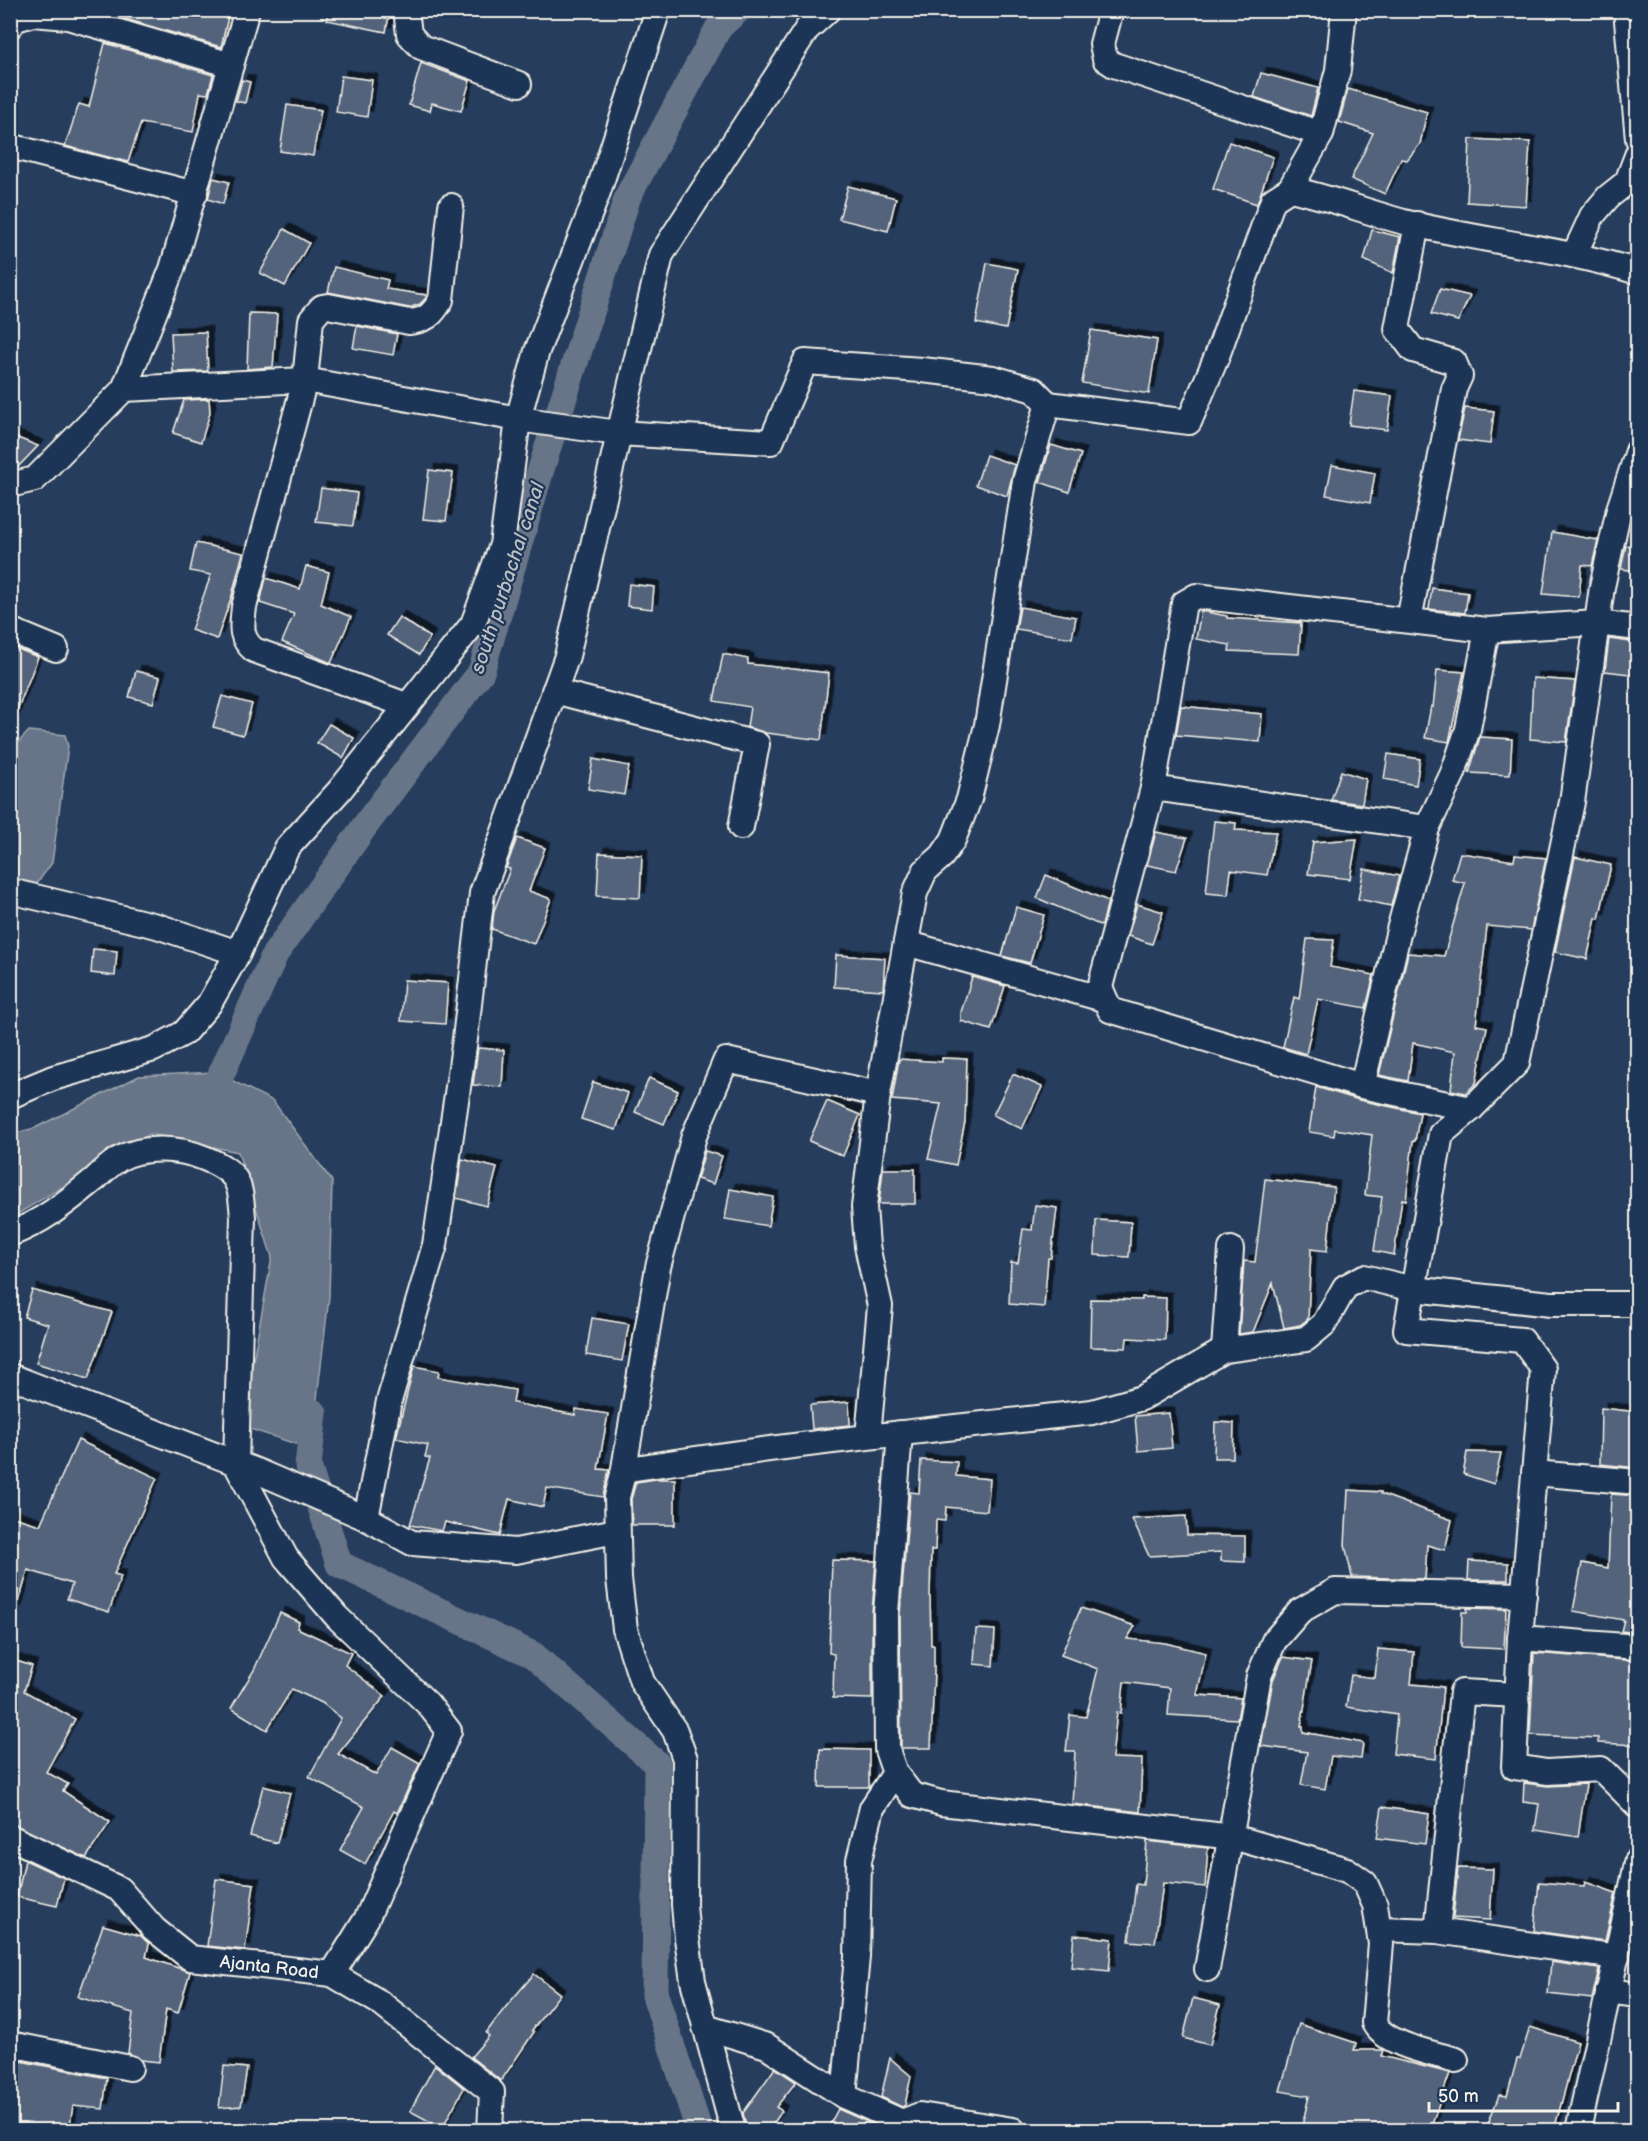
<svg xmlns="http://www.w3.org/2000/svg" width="1648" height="2141" viewBox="0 0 1648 2141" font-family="'Balsamiq Sans',sans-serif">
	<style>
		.water { fill: #677588; stroke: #9fa7ae; stroke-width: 1.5 }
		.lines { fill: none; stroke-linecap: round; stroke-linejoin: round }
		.canal { stroke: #677588; stroke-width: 27 }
		.building { fill: #52647b; stroke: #f4f1e8; stroke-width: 1.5; filter: url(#shadow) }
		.minor-casing { stroke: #f4f1e8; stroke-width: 28 }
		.minor { stroke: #1d3557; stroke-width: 24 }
		.labels { text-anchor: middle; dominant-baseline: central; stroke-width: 4.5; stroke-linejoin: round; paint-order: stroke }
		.street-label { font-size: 18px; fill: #f4f1e8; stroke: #1d3557 }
		.water-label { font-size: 20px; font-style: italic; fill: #bcbfc2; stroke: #1d3557 }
	</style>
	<defs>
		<filter id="shadow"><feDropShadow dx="5.5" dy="-5.5" stdDeviation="0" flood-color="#0009"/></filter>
	</defs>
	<rect width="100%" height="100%" fill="#263d5d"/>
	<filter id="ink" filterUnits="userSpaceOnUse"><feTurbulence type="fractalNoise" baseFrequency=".0167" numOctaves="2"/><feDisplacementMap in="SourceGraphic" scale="12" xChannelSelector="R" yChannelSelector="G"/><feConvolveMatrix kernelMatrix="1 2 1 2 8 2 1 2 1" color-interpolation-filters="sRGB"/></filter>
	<g filter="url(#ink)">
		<g class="water">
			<polygon points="29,731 65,735 68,746 52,863 32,890 11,878 11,750"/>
			<polygon points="215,1072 273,1101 332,1181 329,1297 311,1449 241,1426 272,1257 238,1152 150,1134 11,1218 11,1134 35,1128 139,1076"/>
		</g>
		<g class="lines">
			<g class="canal">
				<polyline points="206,1108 275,954 367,823 481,672 542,466 628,196 719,27 738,10"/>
				<polyline points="314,1413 308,1466 339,1564 533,1655 657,1764 655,1995 699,2130"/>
			</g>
		</g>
		<g class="building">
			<polygon points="113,10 199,10 228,17 221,47 112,15"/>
			<polygon points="328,10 390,10 386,32 327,20"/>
			<polygon points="105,43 213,75 208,94 200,93 193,132 141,123 128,162 65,146 79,104 89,107"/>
			<polygon points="421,63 470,81 461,111 432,103 430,111 409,105"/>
			<polygon points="1261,73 1318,88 1311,116 1254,97"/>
			<polygon points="341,76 372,80 367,117 336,112"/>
			<polygon points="242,80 250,82 245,103 236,101"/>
			<polygon points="1348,89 1427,112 1420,144 1407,160 1401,159 1385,194 1351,179 1373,133 1339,122"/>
			<polygon points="287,105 321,110 313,156 280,151"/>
			<polygon points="1470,139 1530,142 1526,206 1467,202"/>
			<polygon points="1229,142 1273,157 1257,204 1213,189"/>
			<polygon points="213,178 229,182 223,204 208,199"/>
			<polygon points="848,186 896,198 888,231 839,219"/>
			<polygon points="284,229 309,243 285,286 260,273"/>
			<polygon points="1372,230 1400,237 1393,273 1364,260"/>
			<polygon points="987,263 1018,269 1006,329 976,323"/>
			<polygon points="334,267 388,280 386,289 426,295 426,298 420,304 409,308 328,292"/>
			<polygon points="1440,289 1470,296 1458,321 1431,314"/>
			<polygon points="249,313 277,314 273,367 247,369"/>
			<polygon points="357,326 397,334 393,355 353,348"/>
			<polygon points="1091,330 1157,340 1149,394 1082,383"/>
			<polygon points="206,332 208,371 173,372 171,333"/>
			<polygon points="1354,391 1392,396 1387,430 1349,425"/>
			<polygon points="209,399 210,413 201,442 173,433 184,400"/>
			<polygon points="1465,408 1494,411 1490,444 1458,440"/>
			<polygon points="10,435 38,446 16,469 10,470"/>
			<polygon points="1051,445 1081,454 1069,492 1040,482"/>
			<polygon points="986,455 1015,465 1007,496 976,485"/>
			<polygon points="1332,465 1375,473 1370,503 1326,495"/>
			<polygon points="429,470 453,473 446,521 423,519"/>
			<polygon points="321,488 357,493 353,526 316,522"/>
			<polygon points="1552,532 1598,540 1592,566 1582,565 1579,597 1543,594"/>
			<polygon points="196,543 243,553 232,595 217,639 191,630 211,575 190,571"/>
			<polygon points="1626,545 1638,547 1638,571 1621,569"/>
			<polygon points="306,566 329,572 321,604 351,617 331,663 282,642 294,614 260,603 266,578 300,589"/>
			<polygon points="629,584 654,587 652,609 627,606"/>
			<polygon points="1432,588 1468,593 1465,613 1429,609"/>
			<polygon points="1020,607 1076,617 1072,638 1016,629"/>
			<polygon points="1201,611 1227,616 1227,618 1301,623 1299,654 1229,651 1230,645 1196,639"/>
			<polygon points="399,617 430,637 419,655 387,635"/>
			<polygon points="1609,639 1638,643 1638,675 1605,671"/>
			<polygon points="10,646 38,657 12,724 10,724"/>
			<polygon points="723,654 748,659 748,664 829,673 821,740 766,733 747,727 750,707 714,701"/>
			<polygon points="1437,670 1464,672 1449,742 1425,738 1431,706 1433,707"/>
			<polygon points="136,671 160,677 153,703 129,697"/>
			<polygon points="1533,678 1575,681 1566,742 1530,739"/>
			<polygon points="222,696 252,704 243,735 213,727"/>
			<polygon points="1181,706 1262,714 1260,742 1176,735"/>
			<polygon points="329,724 354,738 343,758 317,743"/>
			<polygon points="1480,737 1512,739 1510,775 1469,773"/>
			<polygon points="1388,754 1420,759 1416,785 1384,779"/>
			<polygon points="593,759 629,766 624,795 588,789"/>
			<polygon points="1341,771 1366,779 1362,804 1331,800"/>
			<polygon points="1214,821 1236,823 1235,830 1276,832 1267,875 1231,870 1228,895 1206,893"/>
			<polygon points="1156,832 1187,838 1176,871 1147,865"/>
			<polygon points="517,838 545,848 529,891 551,899 534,944 492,929 494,911 510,869 506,868"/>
			<polygon points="1357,839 1350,879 1308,874 1313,842"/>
			<polygon points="599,853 642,855 640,898 597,896"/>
			<polygon points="1460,853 1514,861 1515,855 1546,858 1531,930 1487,926 1476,1025 1487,1027 1476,1083 1466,1093 1451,1090 1455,1052 1413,1043 1408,1081 1379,1075 1408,953 1444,956 1465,883 1452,880"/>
			<polygon points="1575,857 1611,865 1599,919 1596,918 1587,959 1555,952"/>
			<polygon points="1364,869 1399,876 1391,906 1358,899"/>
			<polygon points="1046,875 1108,901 1102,926 1037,898"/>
			<polygon points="1137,904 1163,912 1152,944 1128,936"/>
			<polygon points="1016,907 1044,915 1030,963 1002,956"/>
			<polygon points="1307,939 1334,940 1330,967 1374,975 1366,1008 1318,999 1306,1054 1283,1047 1294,997 1299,999"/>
			<polygon points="93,949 117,951 115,976 91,973"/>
			<polygon points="836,955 885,958 883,990 834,987"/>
			<polygon points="972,977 1005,986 991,1030 961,1021 961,1012"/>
			<polygon points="404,980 448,983 445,1024 401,1021"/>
			<polygon points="478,1048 504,1050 502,1087 473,1085"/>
			<polygon points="942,1058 967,1059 965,1122 956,1165 928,1159 941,1104 892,1100 899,1059 942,1062"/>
			<polygon points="1013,1074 1042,1087 1022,1129 993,1115"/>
			<polygon points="649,1078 678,1091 664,1124 635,1112"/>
			<polygon points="593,1082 628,1093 616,1130 581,1119"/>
			<polygon points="1316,1087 1359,1100 1420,1113 1415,1141 1413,1141 1406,1200 1402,1199 1394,1255 1374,1251 1382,1197 1365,1195 1372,1135 1335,1129 1334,1136 1309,1132"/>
			<polygon points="827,1101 860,1115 843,1156 809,1141"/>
			<polygon points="705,1151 722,1156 713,1184 697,1179"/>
			<polygon points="462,1159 497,1168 487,1206 456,1198"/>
			<polygon points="883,1169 915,1169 915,1204 879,1204"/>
			<polygon points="1265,1179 1334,1187 1327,1251 1311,1249 1308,1319 1300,1325 1284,1328 1273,1283 1253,1332 1239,1334 1244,1261 1255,1262"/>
			<polygon points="730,1189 773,1197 768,1226 725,1219"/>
			<polygon points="1035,1205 1057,1208 1051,1258 1048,1258 1044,1307 1009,1304 1011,1262 1018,1263 1023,1229 1032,1230"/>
			<polygon points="1096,1220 1131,1222 1129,1257 1095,1255"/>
			<polygon points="32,1290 112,1312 88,1379 36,1363 48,1324 24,1317"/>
			<polygon points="1142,1297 1166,1298 1165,1340 1127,1338 1126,1348 1090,1347 1091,1299 1142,1300"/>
			<polygon points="592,1318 629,1324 622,1361 586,1355"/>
			<polygon points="414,1366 439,1371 438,1377 515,1390 513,1403 575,1415 576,1409 608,1414 598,1469 609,1470 603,1497 547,1488 543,1507 509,1499 500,1535 445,1522 442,1531 410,1525 430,1458 425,1457 428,1445 396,1438"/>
			<polygon points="849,1402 850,1425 812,1429 810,1405"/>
			<polygon points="1601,1408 1638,1412 1638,1468 1600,1464"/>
			<polygon points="1169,1413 1172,1448 1138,1451 1135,1416"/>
			<polygon points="1215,1422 1234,1423 1233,1458 1214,1458"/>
			<polygon points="78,1440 157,1478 114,1574 121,1576 109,1612 67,1599 72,1584 28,1570 16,1612 10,1611 10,1516 40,1525"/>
			<polygon points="1467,1452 1501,1453 1494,1484 1463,1474"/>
			<polygon points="921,1460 957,1462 956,1476 990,1479 987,1511 946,1507 945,1521 936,1520 935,1550 931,1550 930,1596 931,1645 934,1645 934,1670 931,1748 901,1748 900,1614 910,1492 919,1493"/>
			<polygon points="656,1479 675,1479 675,1525 632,1525 631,1499 636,1482"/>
			<polygon points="1348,1490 1381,1492 1381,1494 1452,1520 1445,1550 1427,1545 1425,1579 1352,1577 1345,1545"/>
			<polygon points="1611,1494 1638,1496 1638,1633 1621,1631 1624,1620 1573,1611 1582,1563 1608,1568"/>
			<polygon points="1186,1516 1187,1535 1245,1536 1245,1562 1221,1561 1221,1552 1149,1556 1132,1519"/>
			<polygon points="832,1560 876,1561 872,1613 872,1699 833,1698 834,1654 829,1653"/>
			<polygon points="1469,1561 1508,1563 1508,1580 1468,1580"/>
			<polygon points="1081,1608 1135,1626 1127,1639 1165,1643 1206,1653 1197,1695 1241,1698 1237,1719 1168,1715 1170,1688 1124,1682 1121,1713 1117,1712 1112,1758 1142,1759 1140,1812 1072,1804 1075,1751 1066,1751 1070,1715 1086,1717 1098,1669 1061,1655"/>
			<polygon points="1467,1608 1506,1609 1504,1649 1461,1647 1462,1612 1467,1612"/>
			<polygon points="280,1613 299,1622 297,1628 351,1653 345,1665 385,1696 338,1754 376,1775 392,1747 420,1763 397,1813 394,1811 365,1864 340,1850 364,1807 309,1777 341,1718 322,1703 292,1689 267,1730 231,1708 254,1670"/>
			<polygon points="976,1629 995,1630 993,1666 974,1664"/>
			<polygon points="1378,1649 1414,1652 1411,1684 1443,1687 1436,1759 1393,1754 1397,1715 1346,1707 1351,1675 1375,1678"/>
			<polygon points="1534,1653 1638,1661 1638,1745 1598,1743 1598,1738 1530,1735"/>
			<polygon points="1283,1657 1312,1661 1301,1726 1303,1726 1303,1732 1363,1743 1361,1759 1331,1756 1325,1789 1301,1785 1307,1752 1261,1746 1273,1680"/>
			<polygon points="10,1659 32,1666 24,1691 75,1719 46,1772 68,1784 63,1791 110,1822 86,1858 10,1823"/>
			<polygon points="820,1749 869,1750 869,1787 819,1787"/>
			<polygon points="1524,1783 1548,1786 1586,1784 1578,1837 1535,1830 1539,1804 1523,1802"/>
			<polygon points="263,1786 290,1793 277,1843 250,1836"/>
			<polygon points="1382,1807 1429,1814 1425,1844 1377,1838"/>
			<polygon points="1147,1841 1208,1848 1205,1887 1163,1883 1155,1943 1129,1941 1136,1884 1143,1885"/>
			<polygon points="25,1860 64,1878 57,1906 17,1897"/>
			<polygon points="1458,1868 1493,1869 1490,1920 1453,1918"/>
			<polygon points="216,1879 254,1884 245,1950 207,1946"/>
			<polygon points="1539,1882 1584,1886 1585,1882 1616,1893 1605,1941 1534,1931"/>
			<polygon points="103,1925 141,1936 149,1944 146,1957 190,1972 178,2013 166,2009 159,2062 141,2060 128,2053 133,2013 78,1997"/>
			<polygon points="1074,1935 1112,1939 1109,1971 1071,1967"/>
			<polygon points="1551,1962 1599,1969 1592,1999 1548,1994"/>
			<polygon points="534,1974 560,1994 532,2030 534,2032 501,2081 471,2057 489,2036 486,2033 504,2009"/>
			<polygon points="1193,1998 1220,2005 1210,2045 1183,2038"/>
			<polygon points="1299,2024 1356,2043 1354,2050 1383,2050 1381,2056 1450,2073 1430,2130 1301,2130 1309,2096 1280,2091"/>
			<polygon points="1530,2027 1578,2042 1554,2130 1528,2130 1488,2124 1499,2095 1507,2096 1517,2059 1520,2059"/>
			<polygon points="890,2058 911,2076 905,2105 902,2107 881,2097"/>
			<polygon points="10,2059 107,2078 103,2109 73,2106 69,2130 10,2130"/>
			<polygon points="435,2065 464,2088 442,2128 410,2111"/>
			<polygon points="224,2066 247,2068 241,2106 219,2108"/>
			<polygon points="775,2068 796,2082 776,2107 782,2111 769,2130 747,2130 743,2113"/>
			<polygon points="838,2109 886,2130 827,2130"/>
		</g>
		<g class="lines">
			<g class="minor-casing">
				<g id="minor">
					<polyline points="406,10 409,34 421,47 519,84"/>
					<polyline points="1111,10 1102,44 1105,59 1114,65 1321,134"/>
					<polyline points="1626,10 1638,139"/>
					<polyline points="10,26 16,19 33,14 68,17 231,65"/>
					<polyline points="10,146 195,194"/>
					<polyline points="1290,189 1321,134 1338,70 1344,10"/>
					<polyline points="1574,255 1592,216 1608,197 1627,182 1638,153"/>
					<polyline points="124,389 172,269 247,10"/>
					<polyline points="1638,451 1619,509 1602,587 1572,802 1517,1063 1471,1109 1441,1134 1406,1330 1522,1340 1543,1369 1520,1638 1514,1767 1547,1772 1601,1769 1638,1806"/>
					<polyline points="10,485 35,479 124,389 305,380 518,419 618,433 771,442 805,362 922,370 993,378 1034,390 1048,404"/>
					<polyline points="1409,620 1454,389 1460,376 1454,362 1413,350 1397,329 1417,224"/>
					<polyline points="10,630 56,649"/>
					<polyline points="554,691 757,744 741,827"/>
					<path d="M406 705 254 650C239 637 242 626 244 607L305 380 311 320 322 307 328 306 409 322C427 320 432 315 441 300L451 206"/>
					<polyline points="1153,788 1427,828"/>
					<polyline points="10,891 157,926 238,953"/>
					<polyline points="906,943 1103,999"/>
					<polyline points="1362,1086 1399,930 1427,828 1453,773 1468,729 1487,630"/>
					<polyline points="10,1096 53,1078 154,1049 184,1033 209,1004 238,953 287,848 339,791 473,624 502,545 518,419 537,351 597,195 658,10"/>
					<polyline points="1471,1109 1362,1086 1110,1010 1100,987 1153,788 1184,603 1196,596 1487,630 1597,623 1638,628"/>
					<path d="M10 1234C43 1222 68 1201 95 1179 102 1172 111 1164 119 1159 143 1145 180 1148 204 1158 239 1172 240 1182 243 1217L236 1464 286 1558 337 1617 428 1704 449 1731 367 1918 332 1974"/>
					<polyline points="1224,1350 1231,1249"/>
					<polyline points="10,1376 259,1472 366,1518 412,1543 516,1551 616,1531"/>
					<path d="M900 1433 886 1613 887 1750 895 1773 912 1795 941 1803 1233 1837 1347 1870 1365 1883 1375 1905 1381 1944 1374 2023C1385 2045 1433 2053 1456 2060"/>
					<path d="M868 1436 880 1306 867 1246 864 1207 878 1094 915 893 925 871 942 856 953 840 969 799 987 725 1025 481 1048 404 1189 422 1217 356 1273 200 1290 189C1329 197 1366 212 1404 222 1482 241 1561 248 1638 272"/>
					<polyline points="1534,1473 1638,1482"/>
					<polyline points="623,1474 658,1267 694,1136 726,1060 878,1094"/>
					<polyline points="366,1518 389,1401 435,1245 465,1039 482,893 567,656 661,255 807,29 828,10"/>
					<polyline points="1520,1638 1638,1647"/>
					<polyline points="1517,1695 1462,1692 1437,1931 1617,1957"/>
					<path id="s1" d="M10 1837 119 1889 154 1929 190 1958 332 1974 379 2002 492 2092 490 2130"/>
					<polyline points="1379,1929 1437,1931"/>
					<polyline points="1207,1969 1259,1676 1274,1641 1300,1611 1335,1591 1524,1595"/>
					<polyline points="1608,1991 1638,1995"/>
					<polyline points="705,2027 767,2046 844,2096 902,2122 920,2115 1013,2130"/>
					<polyline points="10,2044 130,2068"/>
					<polyline points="844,2096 857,1957 859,1860 872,1808 895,1773"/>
					<path d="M733 2130 693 1981 687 1938 684 1905 685 1759 675 1731 642 1682 625 1629 619 1579 617 1497 623 1474 629 1469C782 1445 937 1429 1092 1412L1142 1398 1224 1350 1306 1339 1324 1324 1345 1287 1364 1277 1413 1289 1551 1304H1638"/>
					<polyline points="1578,2130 1638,1859"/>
				</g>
			</g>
			<use href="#minor" class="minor"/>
		</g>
	</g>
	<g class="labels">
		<g class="street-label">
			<text stroke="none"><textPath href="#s1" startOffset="300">Ajanta Road</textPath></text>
		</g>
		<g class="water-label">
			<text transform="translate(508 578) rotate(-72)">south purbachal canal</text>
		</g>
	</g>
	<rect width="1648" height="2141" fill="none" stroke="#1d3557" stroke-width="36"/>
	<rect x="18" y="18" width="1612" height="2105" fill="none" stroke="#f4f1e8" stroke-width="2" filter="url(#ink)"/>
	<path d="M1429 2102v9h189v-9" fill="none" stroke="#f4f1e8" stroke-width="3"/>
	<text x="1438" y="2102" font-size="18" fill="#f4f1e8" stroke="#1d3557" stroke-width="4.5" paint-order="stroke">50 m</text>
</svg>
